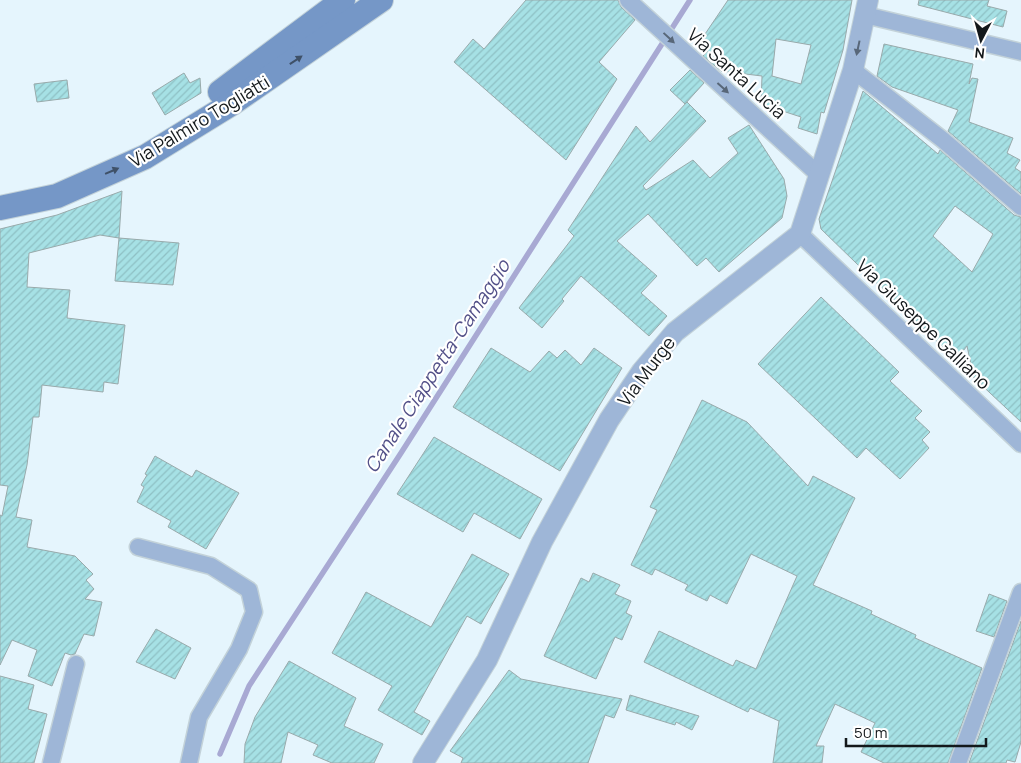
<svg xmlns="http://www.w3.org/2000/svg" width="1021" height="763" viewBox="0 0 1021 763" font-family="Manrope,sans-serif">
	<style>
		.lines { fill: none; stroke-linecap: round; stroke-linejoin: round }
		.stream { stroke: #a8a9d3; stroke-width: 5.5 }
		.building { fill: url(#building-hatch); stroke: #99aaab; fill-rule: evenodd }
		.minor-casing { stroke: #c3d2d9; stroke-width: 19 }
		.tertiary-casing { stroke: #c3d2d9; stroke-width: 22 }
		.secondary-casing { stroke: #c3d2d9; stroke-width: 26 }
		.minor { stroke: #9eb6d7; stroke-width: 16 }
		.tertiary { stroke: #9eb6d7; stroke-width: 20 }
		.secondary { stroke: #7597c7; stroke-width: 24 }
		.oneway { fill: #586779 }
		.oneway2 { fill: #3f5168 }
		.labels { text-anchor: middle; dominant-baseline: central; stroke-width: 4.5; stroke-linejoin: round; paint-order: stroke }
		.street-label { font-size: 18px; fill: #13181b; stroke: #fff }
		.water-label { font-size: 19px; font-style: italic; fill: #525088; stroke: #fff }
	</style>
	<defs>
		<pattern id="building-hatch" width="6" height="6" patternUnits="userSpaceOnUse" patternTransform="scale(1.25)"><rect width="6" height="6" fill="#a6e1e5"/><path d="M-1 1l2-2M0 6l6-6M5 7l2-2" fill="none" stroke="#8ec0c4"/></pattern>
	</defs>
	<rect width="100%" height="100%" fill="#e5f5fd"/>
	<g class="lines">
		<polyline class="stream" points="220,754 249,686 401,453 690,0"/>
	</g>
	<g class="building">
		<polygon points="526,0 618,0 621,7 635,20 599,62 617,79 566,160 454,62 473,39 484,49"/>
		<path d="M728 0H852L843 50 824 113 821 112 817 134 798 128 801 117 761 104 762 76 721 71 703 56 708 51 699 43ZM776 39 811 45 801 84 772 76Z"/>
		<polygon points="919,0 989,0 987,6 1007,11 1003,27 918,5"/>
		<polygon points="884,44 973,64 969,84 972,78 978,79 969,122 1013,138 1007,153 1020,160 1015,168 1021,172 1021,194 948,131 958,110 892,87 877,76"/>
		<polygon points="690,70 704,83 685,104 670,90"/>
		<polygon points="184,73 190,83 200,78 201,93 165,115 152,93"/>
		<polygon points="67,80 69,98 37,102 34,84"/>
		<path d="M863 91 938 154 940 150 1014 215 1021 217V422L974 378 967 346 956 360 821 229 819 219ZM955 206 993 234 972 272 933 236Z"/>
		<polygon points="687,102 706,121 643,186 646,190 693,160 710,178 738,153 728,138 749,125 784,179 787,196 782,218 719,272 706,258 697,266 648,214 617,241 657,276 641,293 667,316 649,336 581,276 562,299 564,301 542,328 519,308 574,236 568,230 636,126 650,142"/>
		<polygon points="122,191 119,238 100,235 29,253 27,287 70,290 67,318 125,325 118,384 104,382 103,392 42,385 39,417 33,417 27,465 16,517 32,520 27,547 75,556 93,574 86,580 94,589 85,599 102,602 94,636 84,634 75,654 71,655 65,653 52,686 28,676 37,650 12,640 0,665 0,515 2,516 8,486 0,485 0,229 57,215"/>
		<polygon points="119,238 179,243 173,285 115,281"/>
		<polygon points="821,297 899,372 890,381 922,411 915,418 930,432 922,440 929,448 900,479 866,448 857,458 758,364"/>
		<polygon points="491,348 530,372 549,351 557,358 565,350 581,365 594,348 622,368 560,471 453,407"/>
		<polygon points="702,400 747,422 808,486 813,476 855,498 813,585 872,611 871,614 916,635 915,638 982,668 948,763 884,763 861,752 875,723 835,704 816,746 824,746 822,763 773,763 779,721 750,708 748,712 644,662 659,631 733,666 736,660 756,669 797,576 751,554 727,604 710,595 707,601 685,590 688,585 655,569 652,575 631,565 657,510 650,507"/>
		<polygon points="434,437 542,499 520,539 474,513 463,532 397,494"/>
		<polygon points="155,456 192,477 196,470 239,493 206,549 168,527 171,521 137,502 144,487 141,485 147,475 145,474"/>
		<polygon points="472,554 509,574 481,624 467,616 414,712 430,721 422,735 378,710 392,686 332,653 366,592 431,627"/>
		<polygon points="593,573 620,585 615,594 631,601 626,613 632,616 622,640 615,637 596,679 544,656 581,578 589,582"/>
		<polygon points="989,594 1007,601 994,637 976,631"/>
		<polygon points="1021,621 1021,742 1015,762 1007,760 1006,763 969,763"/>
		<polygon points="156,629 191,648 175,679 136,662"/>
		<polygon points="289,661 356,698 344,726 383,744 374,763 332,763 313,755 318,745 288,732 281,763 244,763 245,744 255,717"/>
		<polygon points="509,670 521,679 622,699 614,718 605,715 588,763 461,763 463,758 450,751"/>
		<polygon points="0,676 34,685 28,709 47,714 34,763 0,763"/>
		<polygon points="630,695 656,703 699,716 692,730 676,722 675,725 626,710"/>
	</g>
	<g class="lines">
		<g class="minor-casing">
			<g id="minor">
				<polyline points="628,0 819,175"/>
				<polyline points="865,15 1021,52"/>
				<polyline points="853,70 943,140 1021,207"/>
				<polyline points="800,234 1021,444"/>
				<polyline points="138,547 211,566 249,590 254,612 239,649 199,717 189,763"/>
				<polyline points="51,763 76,664"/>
				<polyline points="958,763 1021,592"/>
			</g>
		</g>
		<g class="tertiary-casing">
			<polyline id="tertiary" points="423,763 487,660 542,542 609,420 642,371 675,332 800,234 853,70 868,0"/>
		</g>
		<g class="secondary-casing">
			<g id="secondary">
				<polyline points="220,92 343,0"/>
				<polyline points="0,208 57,196 145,157 231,104 381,0"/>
			</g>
		</g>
		<use href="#minor" class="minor"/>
		<use href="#tertiary" class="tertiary"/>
		<use href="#secondary" class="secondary"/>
	</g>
	<defs><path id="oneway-solid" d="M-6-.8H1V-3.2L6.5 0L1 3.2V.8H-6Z" transform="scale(1.25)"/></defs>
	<g class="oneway">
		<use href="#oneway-solid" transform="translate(669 38) rotate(43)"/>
		<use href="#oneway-solid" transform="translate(858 48) rotate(102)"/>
		<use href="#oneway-solid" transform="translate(723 88) rotate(42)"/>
	</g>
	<g class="oneway2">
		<use href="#oneway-solid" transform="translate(296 60) rotate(-34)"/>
		<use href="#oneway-solid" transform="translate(112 171) rotate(-23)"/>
	</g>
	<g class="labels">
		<g class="street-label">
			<text transform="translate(737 73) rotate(42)">Via Santa Lucia</text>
			<text transform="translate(199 121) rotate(-31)">Via Palmiro Togliatti</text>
			<text transform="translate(924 324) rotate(44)">Via Giuseppe Galliano</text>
			<text transform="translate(646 371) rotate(-53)">Via Murge</text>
		</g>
		<g class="water-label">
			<text transform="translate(437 366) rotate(-57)">Canale Ciappetta-Camaggio</text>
		</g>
	</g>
	<g transform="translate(981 40) rotate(186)" stroke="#ffffff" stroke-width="4" paint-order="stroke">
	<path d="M0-4L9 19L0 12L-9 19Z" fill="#13181b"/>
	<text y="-8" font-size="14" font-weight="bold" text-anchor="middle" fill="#13181b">N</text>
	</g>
	<path d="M846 738v8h140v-8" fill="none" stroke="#13181b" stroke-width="2.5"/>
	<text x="854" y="738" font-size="15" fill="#13181b" stroke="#ffffff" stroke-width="4" paint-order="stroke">50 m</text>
</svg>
